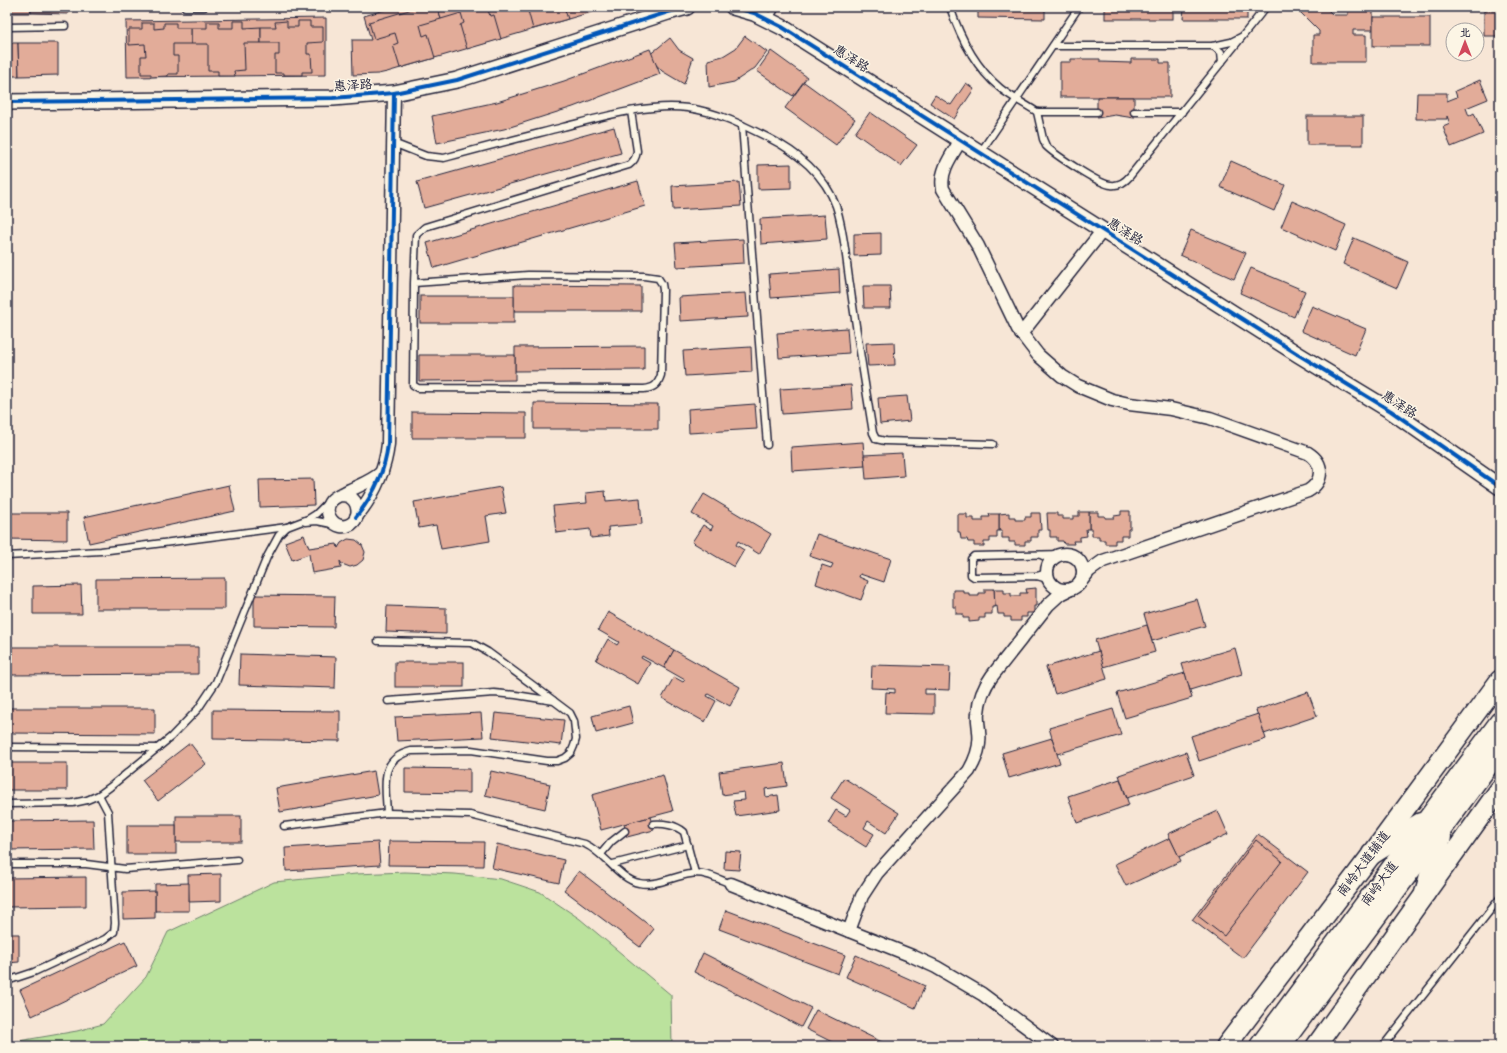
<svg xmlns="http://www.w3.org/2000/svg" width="1507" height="1053" viewBox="0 0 1507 1053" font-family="Mynerve,'LXGW WenKai TC',sans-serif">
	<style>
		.green { fill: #bbe29d; stroke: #6e826c }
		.building { fill: #e2ac99; stroke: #22223b }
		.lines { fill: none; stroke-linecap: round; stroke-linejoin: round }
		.service-casing { stroke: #22223b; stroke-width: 9 }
		.minor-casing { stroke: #22223b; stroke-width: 15 }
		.tertiary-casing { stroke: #22223b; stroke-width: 18 }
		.primary-casing { stroke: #22223b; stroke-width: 22 }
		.trunk-casing { stroke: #22223b; stroke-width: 23 }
		.service { stroke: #fcf5e5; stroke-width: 6 }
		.minor { stroke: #fcf5e5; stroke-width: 12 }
		.tertiary { stroke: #fcf5e5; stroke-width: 15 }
		.primary { stroke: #fcf5e5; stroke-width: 19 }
		.trunk { stroke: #fcf5e5; stroke-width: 20 }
		.cycleway-casing { stroke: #fcf5e5; stroke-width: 6 }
		.cycleway { stroke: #0057b8; stroke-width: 4 }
		.labels { text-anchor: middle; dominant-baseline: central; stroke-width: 3; stroke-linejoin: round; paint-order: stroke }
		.street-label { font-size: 13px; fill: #22223b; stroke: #fcf5e5 }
	</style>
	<rect width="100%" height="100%" fill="#f7e6d6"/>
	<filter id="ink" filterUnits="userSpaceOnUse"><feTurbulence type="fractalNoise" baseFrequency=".025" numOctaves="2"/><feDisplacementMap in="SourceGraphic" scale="8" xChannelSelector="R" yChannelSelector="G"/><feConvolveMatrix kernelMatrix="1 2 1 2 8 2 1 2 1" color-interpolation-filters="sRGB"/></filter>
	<g filter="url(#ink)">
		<polygon class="green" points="405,872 455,874 501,879 540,892 580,919 671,995 672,1046 7,1046 7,1043 77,1031 103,1024 146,977 168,932 274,882 356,874"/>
		<g class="building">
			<rect x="7" y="7" width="24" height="6"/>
			<polygon points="31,7 68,7 68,14 31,13"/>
			<polygon points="394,7 609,7 387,72 378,74 353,75 352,40 371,40 364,16"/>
			<polygon points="419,7 437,7 441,19 420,25 423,36 428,34 435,58 400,68 393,45 398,43 395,33 374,39 369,22"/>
			<polygon points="437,7 487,7 490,16 494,15 501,39 467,49 460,25 464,23 461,13 441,19"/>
			<polygon points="527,7 564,7 568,19 533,29"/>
			<polygon points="978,7 1045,7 1045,19 978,18"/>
			<rect x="1105" y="7" width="68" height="12"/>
			<polygon points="1184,7 1247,7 1247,19 1183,19"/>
			<polygon points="1305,7 1325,7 1333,15 1348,15 1348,7 1373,7 1373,30 1353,30 1353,35 1366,35 1366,62 1313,62 1313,35 1319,35 1319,31 1300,12"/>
			<rect x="1484" y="10" width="16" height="26"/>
			<rect x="1373" y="17" width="57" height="29"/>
			<polygon points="326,18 326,75 127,77 126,21"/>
			<polygon points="233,21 244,21 244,28 261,27 261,43 244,43 245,70 234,71 235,76 218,76 218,71 208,71 208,44 191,44 191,28 207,28 207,22 219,22 219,28 233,28"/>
			<polygon points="287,21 287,27 298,27 298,21 310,21 310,27 323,27 323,42 307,43 307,54 311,54 312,72 302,72 302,75 284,75 284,73 275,73 275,55 279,55 279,43 261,43 261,27 276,27 275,22"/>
			<polygon points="142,23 154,23 154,29 164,28 164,23 176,23 176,28 191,28 191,44 173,44 173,56 178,56 178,74 168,74 168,76 151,77 151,74 141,74 141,56 146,56 145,44 129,45 129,29 142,29"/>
			<polygon points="745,36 767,52 755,68 734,82 709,87 708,60 723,56 736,48"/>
			<polygon points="670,38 679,50 693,58 684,84 662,71 648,56"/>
			<polygon points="7,43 18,43 19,76 7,76"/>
			<polygon points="18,43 58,43 58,75 19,76"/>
			<polygon points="650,49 660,74 573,107 504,129 437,143 432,116 497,102 564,81"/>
			<polygon points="771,51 807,77 793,96 757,71"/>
			<polygon points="1071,59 1100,59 1100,62 1131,63 1131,59 1160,59 1160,63 1170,63 1170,97 1060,97 1060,62 1071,62"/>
			<polygon points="1480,80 1488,99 1466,108 1469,116 1474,113 1483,134 1451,147 1443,127 1450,124 1447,116 1447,119 1416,119 1417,93 1447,93 1447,101 1457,97 1455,91"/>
			<polygon points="804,82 855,119 836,145 785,108"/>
			<polygon points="966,83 974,89 954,119 930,103 935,95 951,105"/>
			<polygon points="1097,97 1134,97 1134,118 1115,115 1097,118"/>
			<polygon points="870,112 917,145 901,166 855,133"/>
			<rect x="1307" y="116" width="56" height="29"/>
			<polygon points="614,127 621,153 424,208 417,182"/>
			<polygon points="1231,161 1285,185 1274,211 1220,187"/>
			<polygon points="791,164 791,188 758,189 758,165"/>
			<polygon points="638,181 645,206 434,268 427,243"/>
			<polygon points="739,182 741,206 673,210 672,186"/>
			<polygon points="1292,201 1346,225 1335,251 1281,227"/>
			<polygon points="825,215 827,239 761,244 760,219"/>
			<polygon points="1191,230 1246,253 1234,279 1180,255"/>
			<polygon points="881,233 881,255 854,256 854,234"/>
			<polygon points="1354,238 1408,262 1397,288 1343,264"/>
			<polygon points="743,239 744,263 677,267 675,243"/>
			<polygon points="1251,268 1305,291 1294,317 1240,293"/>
			<polygon points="839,269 840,293 771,298 769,274"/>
			<polygon points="514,285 641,286 641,311 514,311"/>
			<polygon points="863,286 890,286 891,308 864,308"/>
			<polygon points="746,293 748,317 680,321 679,297"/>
			<rect x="420" y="296" width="94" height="27"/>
			<polygon points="1312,306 1366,329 1355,355 1301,331"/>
			<polygon points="847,328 849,353 779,358 777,333"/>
			<polygon points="894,342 895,365 868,366 866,343"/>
			<polygon points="644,346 644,370 515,371 515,347"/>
			<polygon points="751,347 752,372 685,376 683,351"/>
			<polygon points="419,355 515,355 515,380 419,381"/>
			<polygon points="851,385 853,409 782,414 780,389"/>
			<polygon points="907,396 910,421 880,424 878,398"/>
			<polygon points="534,403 658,404 658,429 534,429"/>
			<polygon points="755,404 757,429 689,433 688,409"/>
			<polygon points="412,412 526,413 526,438 412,438"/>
			<polygon points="863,442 865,466 792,471 791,447"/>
			<polygon points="902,453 904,476 866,479 864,455"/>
			<polygon points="313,479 314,505 260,507 259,480"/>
			<polygon points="229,485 235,511 89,543 84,517"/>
			<polygon points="501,487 506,513 486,516 490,541 441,549 436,525 419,528 414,502"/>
			<polygon points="605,491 606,501 640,498 642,524 608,527 609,536 591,538 590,529 556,533 553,506 587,503 586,493"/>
			<polygon points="704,494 771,534 759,554 738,541 736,545 744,550 734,567 692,542 703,525 711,530 713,526 692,514"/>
			<polygon points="1121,511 1130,511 1130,529 1128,529 1128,536 1121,536 1121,540 1115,540 1115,544 1105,544 1105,540 1099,540 1099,536 1092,536 1092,529 1089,529 1089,512 1098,512 1098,516 1105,516 1105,518 1114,518 1114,516 1121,515"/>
			<polygon points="1079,512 1089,512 1089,529 1086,529 1087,536 1080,537 1080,541 1073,541 1074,544 1064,544 1063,541 1057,541 1057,537 1050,537 1050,530 1048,530 1047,513 1057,513 1057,516 1063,516 1063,519 1073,519 1073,516 1079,516"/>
			<polygon points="7,513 67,513 67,540 7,539"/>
			<polygon points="1009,513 1009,517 1015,517 1015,520 1025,520 1025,517 1031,517 1031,513 1040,513 1041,530 1038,530 1038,537 1031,537 1031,541 1025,541 1025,545 1015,545 1015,542 1009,542 1009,538 1002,538 1002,531 999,531 999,514"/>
			<polygon points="958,514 967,514 967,518 974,518 974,521 983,521 983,517 990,517 989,514 999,514 999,531 997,531 997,538 990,538 990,542 984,542 984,546 974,546 974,542 968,542 967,539 961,539 960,532 958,532"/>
			<polygon points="817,534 891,559 884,582 860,574 859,577 868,581 861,600 816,584 822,565 831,568 833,564 809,556"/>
			<polygon points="304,535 309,548 337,544 338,548 341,543 348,539 356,540 362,545 365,552 363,560 357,565 350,567 342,564 340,561 341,568 312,573 309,554 292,560 285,542"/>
			<polygon points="225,578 225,609 96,609 96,579"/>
			<polygon points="81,585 82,614 33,614 33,586"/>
			<polygon points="1036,588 1036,606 1034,606 1034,613 1027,613 1027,617 1021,617 1021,621 1011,621 1011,617 1004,617 1004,614 998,614 997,606 995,607 994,589 1004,589 1004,593 1011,593 1011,596 1020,596 1020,593 1027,593 1026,589"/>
			<polygon points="985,589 994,589 995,607 992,607 992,614 985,614 985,618 979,618 979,621 969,622 969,618 963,618 963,614 956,614 956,607 953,607 953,590 963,590 963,593 969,593 969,596 979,596 979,593 985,593"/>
			<polygon points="254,595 335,596 334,627 254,626"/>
			<polygon points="1197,599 1205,626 1152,641 1144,614"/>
			<polygon points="387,606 446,608 446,634 386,632"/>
			<polygon points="608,612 674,650 664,668 642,656 641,658 650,663 638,684 596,660 608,639 617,645 619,642 598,630"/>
			<polygon points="1147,625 1155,652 1103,667 1095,640"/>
			<polygon points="7,647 198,647 198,674 7,675"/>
			<polygon points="1235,648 1242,674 1190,690 1182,664"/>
			<polygon points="674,650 740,687 730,706 708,694 707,696 716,701 705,722 662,698 674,677 683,682 685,680 664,668"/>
			<polygon points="1099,651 1107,679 1055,694 1046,667"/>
			<polygon points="240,654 336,657 335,688 239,685"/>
			<rect x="395" y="662" width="69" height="25"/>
			<polygon points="872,665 950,667 949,690 925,689 925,694 934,694 934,714 885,713 886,692 895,693 895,689 871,688"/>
			<polygon points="1185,673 1192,698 1125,718 1117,693"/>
			<polygon points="1308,692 1317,716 1264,734 1256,710"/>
			<polygon points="629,706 633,723 596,733 592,716"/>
			<polygon points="7,708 155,708 155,734 7,733"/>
			<polygon points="1113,709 1121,735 1057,754 1049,728"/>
			<polygon points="213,710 340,711 340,741 213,739"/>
			<polygon points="481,713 483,737 397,741 395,717"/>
			<polygon points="495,713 564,720 561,745 492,737"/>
			<polygon points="1258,714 1266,739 1199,761 1191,736"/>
			<polygon points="1052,738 1060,763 1009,778 1002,753"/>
			<polygon points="190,743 206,764 158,801 142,780"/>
			<polygon points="1186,752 1194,775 1127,798 1119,775"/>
			<rect x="7" y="763" width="60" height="27"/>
			<polygon points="784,763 787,786 765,789 766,797 778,795 780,810 736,816 733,801 745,800 744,792 722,795 719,772"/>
			<polygon points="405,768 470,769 470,793 405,792"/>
			<polygon points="374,771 378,795 280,812 276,788"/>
			<polygon points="491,771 550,784 545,809 485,795"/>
			<polygon points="663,775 673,811 601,830 592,795"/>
			<polygon points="844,778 899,813 886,833 868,821 864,828 874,834 866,847 828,823 836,810 846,816 850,810 831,798"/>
			<polygon points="1120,779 1129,805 1077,823 1068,796"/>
			<polygon points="1218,811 1228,834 1179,857 1168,834"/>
			<rect x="176" y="816" width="65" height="26"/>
			<polygon points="650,817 654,830 627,837 624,824"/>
			<polygon points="93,820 94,849 7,850 7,821"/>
			<rect x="127" y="825" width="49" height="29"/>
			<polygon points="1258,834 1308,872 1243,958 1192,920"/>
			<polygon points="1170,838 1181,861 1126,886 1115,864"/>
			<polygon points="1256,840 1282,861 1224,936 1198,916"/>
			<polygon points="389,841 484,842 483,866 388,865"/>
			<polygon points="378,842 380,865 286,871 285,848"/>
			<polygon points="497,844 564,860 559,883 492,868"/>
			<polygon points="725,851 741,852 739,870 724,869"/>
			<polygon points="579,871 654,929 640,947 564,890"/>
			<polygon points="221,874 221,901 189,902 188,875"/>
			<polygon points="86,877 86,906 7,907 7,878"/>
			<polygon points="189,883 189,911 155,911 155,884"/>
			<polygon points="155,891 155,918 123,919 123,892"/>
			<polygon points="726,910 845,955 838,974 719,929"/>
			<polygon points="7,934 19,934 19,962 7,963"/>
			<polygon points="125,941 137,966 32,1016 20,990"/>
			<polygon points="703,953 811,1008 801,1027 694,972"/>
			<polygon points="856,955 925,986 915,1008 846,977"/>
			<polygon points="816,1010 884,1043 882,1046 840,1046 806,1029"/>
		</g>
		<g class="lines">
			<g class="service-casing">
				<g id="service">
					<polyline points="185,7 204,7"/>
					<path d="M950 7C960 37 976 68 1000 88 1011 97 1025 104 1037 112L1043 139 1046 146C1054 154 1100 185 1111 185 1119 186 1125 182 1130 176L1266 7"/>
					<polyline points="769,19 776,7"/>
					<polyline points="7,27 65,26"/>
					<polyline points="1053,46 1213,46 1231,42 1241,37"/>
					<polyline points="1213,46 1221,52 1222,62"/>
					<polyline points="1037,112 1097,112"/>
					<polyline points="1134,112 1182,112"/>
					<polyline points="742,125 767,445"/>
					<path d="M393 143 426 156 444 158C484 147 524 137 563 127 602 117 648 103 688 108 717 112 743 125 769 138 797 152 825 175 836 206 844 229 846 260 850 285 857 334 865 384 873 433L876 439 885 441 993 444"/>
					<polyline points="980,153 1079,7"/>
					<path d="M414 283 413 385 418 388 644 389C655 388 658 384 661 375L663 290 662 284 658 278 644 276 528 275 414 283 416 235 425 227 629 165C634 161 636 158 637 151L631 111"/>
					<polyline points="305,522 317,521 332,524"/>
					<polyline points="7,556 101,551 287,527"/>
					<polyline points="1037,576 1044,574 1048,564 1047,558 1041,555"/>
					<polyline points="1051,584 1044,578 1037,576 974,577 971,575 971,559 974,556 1063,554"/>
					<polyline points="378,641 472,643 488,652 553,700"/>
					<polyline points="7,747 158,748"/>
					<polyline points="7,804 73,803 87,800 99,795 110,787 171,737 198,709 216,682 267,557 279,535 287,527 308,519 316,514 327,503"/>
					<path d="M387 813C386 787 378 759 411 751L471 750 547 761H557L565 758 571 753 574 746 576 739 574 721 570 713 554 701 516 695 494 693 388 701"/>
					<path d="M653 824C663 823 676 825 684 832L695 873"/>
					<path d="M284 826 387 813 470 815 585 844C605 853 619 879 639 883 655 887 674 876 690 874 705 871 718 879 731 884"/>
					<polyline points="601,854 611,842 625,831"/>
					<polyline points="7,864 86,864 125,869 237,860"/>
					<polyline points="613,864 688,845"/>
					<polyline points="7,981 34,972 105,939 114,932 115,923 108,812 99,795"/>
					<polyline points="1383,1046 1500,898"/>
				</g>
			</g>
			<g class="minor-casing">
				<g id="minor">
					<path d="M961 140C952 155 939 171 943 189L978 246 1018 329 1038 355 1062 376 1078 386 1112 400 1129 404 1171 409 1210 418 1308 453C1324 463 1324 481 1308 491L1103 561 1089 571 1078 585"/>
					<polyline points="1021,334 1103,230"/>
					<path d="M339 495C342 495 345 495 348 496 359 501 361 517 351 524 336 533 321 513 331 501 334 497 340 495 344 493 357 486 371 482 382 472"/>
					<path d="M356 517C373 496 385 472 388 444L394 93"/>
					<circle cx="1065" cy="572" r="18"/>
					<polyline points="731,884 912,956 936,967 982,994 1052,1046"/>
					<path d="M849 931 862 896 877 873 969 771C976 759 981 746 979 732 979 726 977 720 978 713 979 699 984 687 992 676L1048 605 1059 595 1073 588"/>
				</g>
			</g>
			<g class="tertiary-casing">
				<g id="tertiary">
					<polyline points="733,7 754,13 782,27 1299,355 1391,411 1500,487"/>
					<polyline points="7,102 333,98 394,93 457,80 668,12 687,7"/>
				</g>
			</g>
			<g class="primary-casing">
				<g id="primary">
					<polyline points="1226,1046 1372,854 1500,680"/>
					<polyline points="1316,1046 1500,789"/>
				</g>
			</g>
			<g class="trunk-casing">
				<g id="trunk">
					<polyline points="1372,854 1421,823"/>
					<polyline points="1425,893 1441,837"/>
					<polyline points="1260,1046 1500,722"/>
					<polyline points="1280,1046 1500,749"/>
				</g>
			</g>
			<use href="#service" class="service"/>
			<use href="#minor" class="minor"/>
			<use href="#tertiary" class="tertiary"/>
			<use href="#primary" class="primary"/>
			<use href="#trunk" class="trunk"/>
			<g class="cycleway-casing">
				<g id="cycleway">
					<polyline points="733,7 754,13 782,27 1299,355 1391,411 1500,487"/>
					<polyline points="7,102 333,98 394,93 457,80 668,12 687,7"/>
					<path d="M356 517C373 496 385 472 388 444L394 93"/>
				</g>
			</g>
			<use href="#cycleway" class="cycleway"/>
		</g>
	</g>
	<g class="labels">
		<g class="street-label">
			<text transform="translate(851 59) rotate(32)">惠泽路</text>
			<text transform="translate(353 86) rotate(-4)">惠泽路</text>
			<text transform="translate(1125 232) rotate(32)">惠泽路</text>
			<text transform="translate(1399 405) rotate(33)">惠泽路</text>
			<text transform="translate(1364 864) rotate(-53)">南岭大道辅道</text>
			<text transform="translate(1380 884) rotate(-53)">南岭大道</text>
		</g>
	</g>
	<rect width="1507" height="1053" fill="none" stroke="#fcf5e5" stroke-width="24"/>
	<rect x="12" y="12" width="1483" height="1029" fill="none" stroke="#22223b" stroke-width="1.5" filter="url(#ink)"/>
	<g transform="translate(1465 42)"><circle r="19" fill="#fcf5e5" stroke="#a5a1a1"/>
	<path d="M0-3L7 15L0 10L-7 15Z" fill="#d1495b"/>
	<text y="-6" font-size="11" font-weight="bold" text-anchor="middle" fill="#22223b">北</text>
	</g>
</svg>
